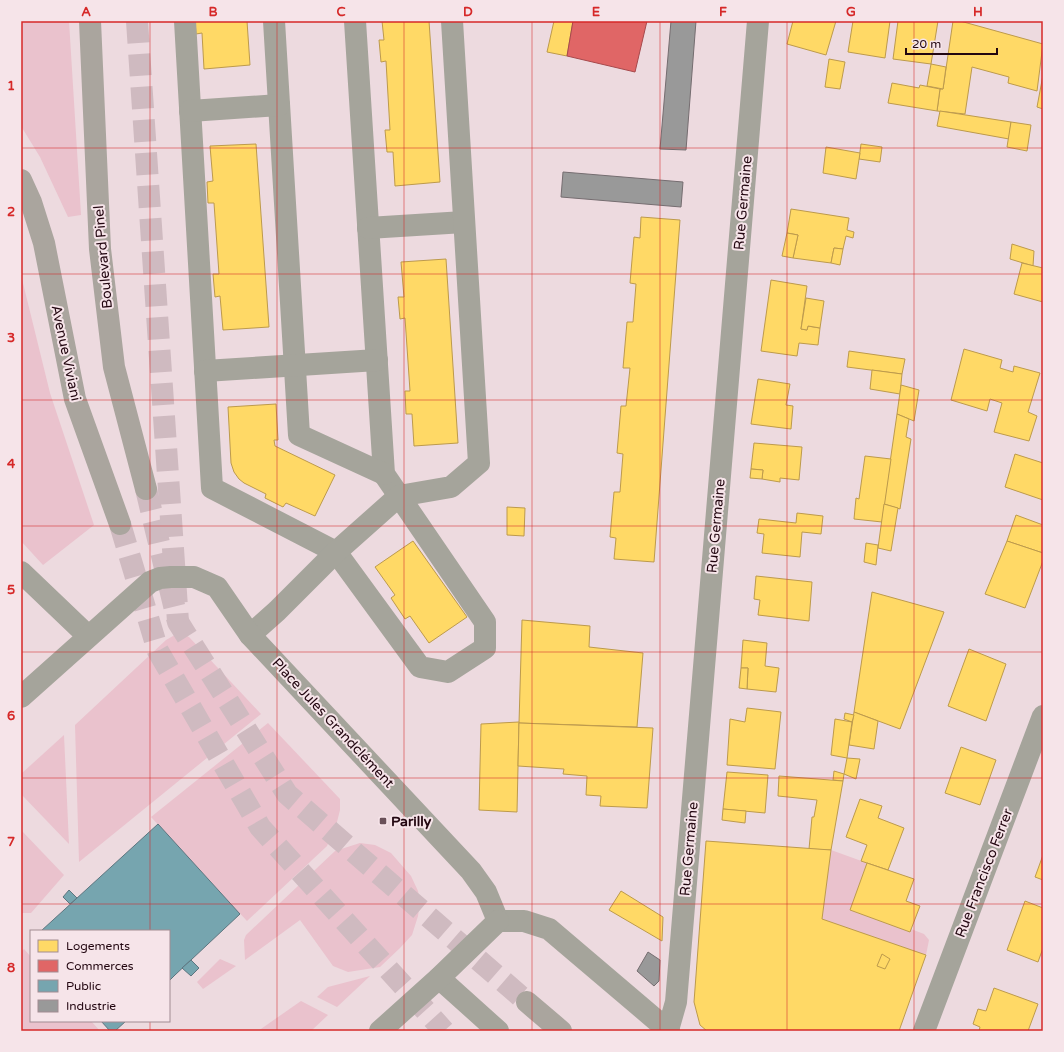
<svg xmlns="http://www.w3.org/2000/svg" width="1064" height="1052" viewBox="0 0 1064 1052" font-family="'Varela Round',sans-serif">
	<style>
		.green { fill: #eac2cd }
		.homes { fill: #ffd966; stroke: #bd9a4c }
		.shops { fill: #e06666; stroke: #a7494c }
		.public { fill: #76a5af; stroke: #5d757f }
		.industry { fill: #999; stroke: #756d70 }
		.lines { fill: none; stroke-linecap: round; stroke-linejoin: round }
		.major-tunnel { stroke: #cfbac0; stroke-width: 22; stroke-dasharray: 22 11; stroke-linecap: butt }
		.highway-tunnel { stroke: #cfbac0; stroke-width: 22; stroke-dasharray: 22 11; stroke-linecap: butt }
		.minor { stroke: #a5a49b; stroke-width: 22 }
		.major { stroke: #aaa59e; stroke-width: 22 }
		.grid { fill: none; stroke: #d62828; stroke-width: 1; stroke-opacity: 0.55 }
		.poi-dot { fill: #695058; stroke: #f6e4e9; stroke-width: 1.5 }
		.labels { text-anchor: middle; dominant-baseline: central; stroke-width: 4; stroke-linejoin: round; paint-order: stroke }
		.street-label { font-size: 14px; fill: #220610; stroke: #f6e4e9 }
		.poi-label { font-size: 14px; font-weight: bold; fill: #220610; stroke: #f6e4e9; text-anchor: start }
		.neatline { fill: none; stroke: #d62828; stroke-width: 1.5 }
		.grid-label { font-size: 13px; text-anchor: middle; font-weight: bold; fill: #d62828 }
	</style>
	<rect width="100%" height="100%" fill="#eddadf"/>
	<g class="green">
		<polygon points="21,21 69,21 81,215 68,217 40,157 21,126"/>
		<polygon points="21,275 50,393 94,525 43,565 21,541"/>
		<polygon points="180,632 189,637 261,714 79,862 75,725 166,640"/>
		<polygon points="268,723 340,799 340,810 336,826 327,846 247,921 151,817"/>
		<polygon points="64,735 69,844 21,794 21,774"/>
		<polygon points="21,830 64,875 31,913 21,913"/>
		<polygon points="360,843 375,845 391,853 411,876 418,891 420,902 418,916 412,935 400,948 380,967 348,972 333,966 300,920 245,960 244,940 246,935 335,851"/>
		<polygon points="831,850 867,863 850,910 910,932 911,929 924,934 929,940 926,955 822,919"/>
		<polygon points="24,949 31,957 31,1021 91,1021 100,1031 21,1031 21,952"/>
		<polygon points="220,959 236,966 203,989 197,982"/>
		<polygon points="370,976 337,1007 317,997 328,987"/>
		<polygon points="301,1001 328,1015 311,1031 258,1031"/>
	</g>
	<g class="homes">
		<polygon points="195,21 247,21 250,65 204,69 202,33 196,34"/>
		<polygon points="382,21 429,21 440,182 395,186 393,152 387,152 385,130 390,130 386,61 381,62 379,40 384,40"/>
		<polygon points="554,21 573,21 567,56 547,52"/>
		<polygon points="793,21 836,21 826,55 787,44"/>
		<polygon points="853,21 890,21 885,58 848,52"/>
		<polygon points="898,21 938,21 931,64 893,59"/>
		<polygon points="953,21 960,21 1043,44 1037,91 1008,83 1009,77 972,67 965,114 937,111 940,89 943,89"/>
		<polygon points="829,59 845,62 840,89 825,87"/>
		<polygon points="931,64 946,67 943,89 927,86"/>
		<polygon points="1043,75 1043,109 1037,107"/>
		<polygon points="892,83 919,88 920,85 940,89 937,111 888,103"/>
		<polygon points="940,111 1011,122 1009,139 937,126"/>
		<polygon points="1011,122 1031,125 1027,151 1007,147"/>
		<polygon points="256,144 269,327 223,330 220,296 215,297 213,274 219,274 214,203 208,203 207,182 213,181 210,146"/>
		<polygon points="861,144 882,147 880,162 859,159"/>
		<polygon points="826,147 860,153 856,179 823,173"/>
		<polygon points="791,209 849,218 847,230 854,232 853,238 846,236 843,249 834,248 831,263 793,258 798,235 787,233"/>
		<polygon points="641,217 680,220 654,562 614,559 616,538 610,537 614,492 620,492 623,454 617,453 621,406 626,406 630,368 623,368 627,322 633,322 636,284 630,283 634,237 640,238"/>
		<polygon points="787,233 798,235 793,258 782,256"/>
		<polygon points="1012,244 1034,251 1033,266 1010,259"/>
		<polygon points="834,248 843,249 840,265 831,263"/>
		<polygon points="446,259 458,443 414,446 412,414 406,414 405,391 410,391 405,318 400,319 398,297 404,297 401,262"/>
		<polygon points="1022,263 1043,268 1043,302 1014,294"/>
		<polygon points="771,280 807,286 801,329 807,330 808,326 820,328 818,345 799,343 797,356 761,351"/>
		<polygon points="806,298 824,301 820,328 808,326 807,330 801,329"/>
		<polygon points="964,349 1002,360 1000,368 1013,372 1014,366 1040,373 1028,412 1037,416 1029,441 994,432 1002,403 990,399 987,411 951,400"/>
		<polygon points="849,351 905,359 902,374 847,367"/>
		<polygon points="872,370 902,374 900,394 870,389"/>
		<polygon points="758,379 790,384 786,405 793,406 791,429 751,424"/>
		<polygon points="901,385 919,390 914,421 897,414"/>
		<polygon points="276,404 278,440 274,440 275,446 335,475 315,516 286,503 283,507 265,498 266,494 244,483 239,479 234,472 231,463 228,407"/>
		<polygon points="897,414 909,419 906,437 911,439 900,509 884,504"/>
		<polygon points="754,443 802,447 799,480 780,478 780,482 762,479 763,470 751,469"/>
		<polygon points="1015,454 1043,463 1043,500 1005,487"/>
		<polygon points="865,456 891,459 882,522 854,519 856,498 859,499"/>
		<polygon points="751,469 763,470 762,479 750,478"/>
		<polygon points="884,504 898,508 891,551 878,548"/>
		<polygon points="507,507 525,508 524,536 507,535"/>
		<polygon points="797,513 823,516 821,534 802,532 800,557 762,553 764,534 757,533 759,519 796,523"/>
		<polygon points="1016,515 1043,525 1043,553 1007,541"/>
		<polygon points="413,541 467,617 429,643 410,616 405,619 391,598 395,595 375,567"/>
		<polygon points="1007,541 1043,553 1043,561 1025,608 985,594"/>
		<polygon points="866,543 878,545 876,565 864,562"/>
		<polygon points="756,576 812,582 809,621 758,615 760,600 754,599"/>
		<polygon points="872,592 944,612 900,729 854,712"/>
		<polygon points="522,620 590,626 589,647 643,653 637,727 519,723"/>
		<polygon points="743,640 767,643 765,666 779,668 776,692 747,689 748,668 741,668"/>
		<polygon points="969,649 1006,664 986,721 948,706"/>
		<polygon points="741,668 748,668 747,689 739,688"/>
		<polygon points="747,708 781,712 775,769 727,765 730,719 745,722"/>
		<polygon points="854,712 878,721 874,749 849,745"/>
		<polygon points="845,713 854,715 852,722 844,719"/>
		<polygon points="835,719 852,722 847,758 831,755"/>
		<polygon points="519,722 517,812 479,810 481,724"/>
		<polygon points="519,723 653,728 647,808 600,806 601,796 586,795 587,776 563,774 564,769 518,766"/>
		<polygon points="961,747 996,760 980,805 945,793"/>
		<polygon points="847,758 860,759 856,779 844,774"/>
		<polygon points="834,771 844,774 843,781 833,780"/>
		<polygon points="727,772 768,775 765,813 723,809"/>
		<polygon points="779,776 843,781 831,850 809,849 812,817 814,817 817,800 778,796"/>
		<polygon points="860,799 882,806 878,818 904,828 888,870 861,861 867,845 846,837"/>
		<polygon points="723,809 746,811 745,823 722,820"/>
		<polygon points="706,841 831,850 822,919 926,955 899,1031 707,1031 700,1025 694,1002"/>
		<polygon points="1043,855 1043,880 1035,877"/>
		<polygon points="867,863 914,879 906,901 920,906 910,932 850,910"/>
		<polygon points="621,891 663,917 662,941 609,910"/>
		<polygon points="1025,901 1043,908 1043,948 1038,962 1007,950"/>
		<polygon points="882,954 890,959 885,969 877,966"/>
		<polygon points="994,988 1038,1004 1028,1031 979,1031 980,1027 973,1024 978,1009 986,1011"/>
	</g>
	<polygon class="shops" points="573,21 647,21 635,72 567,56"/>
	<g class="public">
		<polygon points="158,824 240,914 175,975 169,981 169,931 41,931"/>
		<polygon points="69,890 77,898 70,904 63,897"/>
		<polygon points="191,960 199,968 191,976 182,968"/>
		<polygon points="101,1021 126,1021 115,1031 110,1031"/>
	</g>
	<g class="industry">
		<polygon points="671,21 696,21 686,150 660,149"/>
		<polygon points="563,172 683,182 681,207 561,197"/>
		<polygon points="648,952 660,960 659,981 654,986 637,971"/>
	</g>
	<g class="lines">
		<g class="major-tunnel">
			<polyline points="146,489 178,622 287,794 527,1002"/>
			<polyline points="120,524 158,651 260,827 444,1031"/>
		</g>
		<polyline class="highway-tunnel" points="137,21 178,622"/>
		<g class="minor">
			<polyline points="185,21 212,488 336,552 420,667 448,672 485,648 485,622 384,474 355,21"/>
			<polyline points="274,21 299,435 384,474"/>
			<polyline points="190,111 279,105"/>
			<polyline points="368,228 464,222"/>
			<polyline points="205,371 377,360"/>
			<polyline points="21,572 88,636"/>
			<polyline points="250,635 277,611 336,552 399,496 451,487 479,463 452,21"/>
			<polyline points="21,697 150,582 160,578 171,577 194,577 217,587 250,635 471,871 486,892 498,921"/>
			<polyline points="498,921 524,921 549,929 669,1031"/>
			<polyline points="439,978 498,1031"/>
			<polyline points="668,1030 676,1002 758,21"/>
			<polyline points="380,1031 439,978 498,921"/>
			<polyline points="924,1031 1043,716"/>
		</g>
		<g class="major">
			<polyline points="90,21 100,249 114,367 146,489"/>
			<polyline points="21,180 31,202 44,243 75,399 120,524"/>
			<polyline points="527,1002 561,1031"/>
		</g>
	</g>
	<path class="grid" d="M150 21V931M277 21V1031M404 21V1031M532 21V1031M660 21V1031M787 21V1031M914 21V1031M21 148H1043M21 274H1043M21 400H1043M21 526H1043M21 652H1043M21 778H1043M21 904H1043M150 1021V1031"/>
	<rect class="poi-dot" x="379" y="817" width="8" height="8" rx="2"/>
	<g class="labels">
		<g class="street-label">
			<text transform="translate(743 203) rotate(-85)">Rue Germaine</text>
			<text transform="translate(103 257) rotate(-95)">Boulevard Pinel</text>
			<text transform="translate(66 353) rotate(78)">Avenue Viviani</text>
			<text transform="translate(716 526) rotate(-85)">Rue Germaine</text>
			<text transform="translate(333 723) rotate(47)">Place Jules Grandclément</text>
			<text transform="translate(689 849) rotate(-85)">Rue Germaine</text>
			<text transform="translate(984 873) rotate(-69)">Rue Francisco Ferrer</text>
		</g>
		<g class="poi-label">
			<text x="391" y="821">Parilly</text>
		</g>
	</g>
	<rect width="1064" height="1052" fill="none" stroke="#f6e4e9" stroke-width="44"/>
	<rect x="30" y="930" width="140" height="92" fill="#f6e4e9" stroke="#a18b92"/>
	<rect x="38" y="940" width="20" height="12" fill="#ffd966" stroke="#a18b92"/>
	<text x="66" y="950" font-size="12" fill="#220610">Logements</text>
	<rect x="38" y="960" width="20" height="12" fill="#e06666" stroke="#a18b92"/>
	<text x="66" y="970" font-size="12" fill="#220610">Commerces</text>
	<rect x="38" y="980" width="20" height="12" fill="#76a5af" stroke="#a18b92"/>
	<text x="66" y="990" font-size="12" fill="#220610">Public</text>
	<rect x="38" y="1000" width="20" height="12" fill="#999999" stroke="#a18b92"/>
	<text x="66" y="1010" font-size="12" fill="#220610">Industrie</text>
	<path d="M906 48v6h91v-6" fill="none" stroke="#220610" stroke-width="2"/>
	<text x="912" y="48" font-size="12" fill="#220610" stroke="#f6e4e9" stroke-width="3" paint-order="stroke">20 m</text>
	<rect x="22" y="22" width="1020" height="1008" class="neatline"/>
	<g class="grid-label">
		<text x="86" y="16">A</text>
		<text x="213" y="16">B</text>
		<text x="341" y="16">C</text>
		<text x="468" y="16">D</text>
		<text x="596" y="16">E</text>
		<text x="723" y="16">F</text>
		<text x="851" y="16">G</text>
		<text x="978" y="16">H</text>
		<text x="11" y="90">1</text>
		<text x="11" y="216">2</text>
		<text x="11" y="342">3</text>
		<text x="11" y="468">4</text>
		<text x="11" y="594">5</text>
		<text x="11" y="720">6</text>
		<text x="11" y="846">7</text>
		<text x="11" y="972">8</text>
	</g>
</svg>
